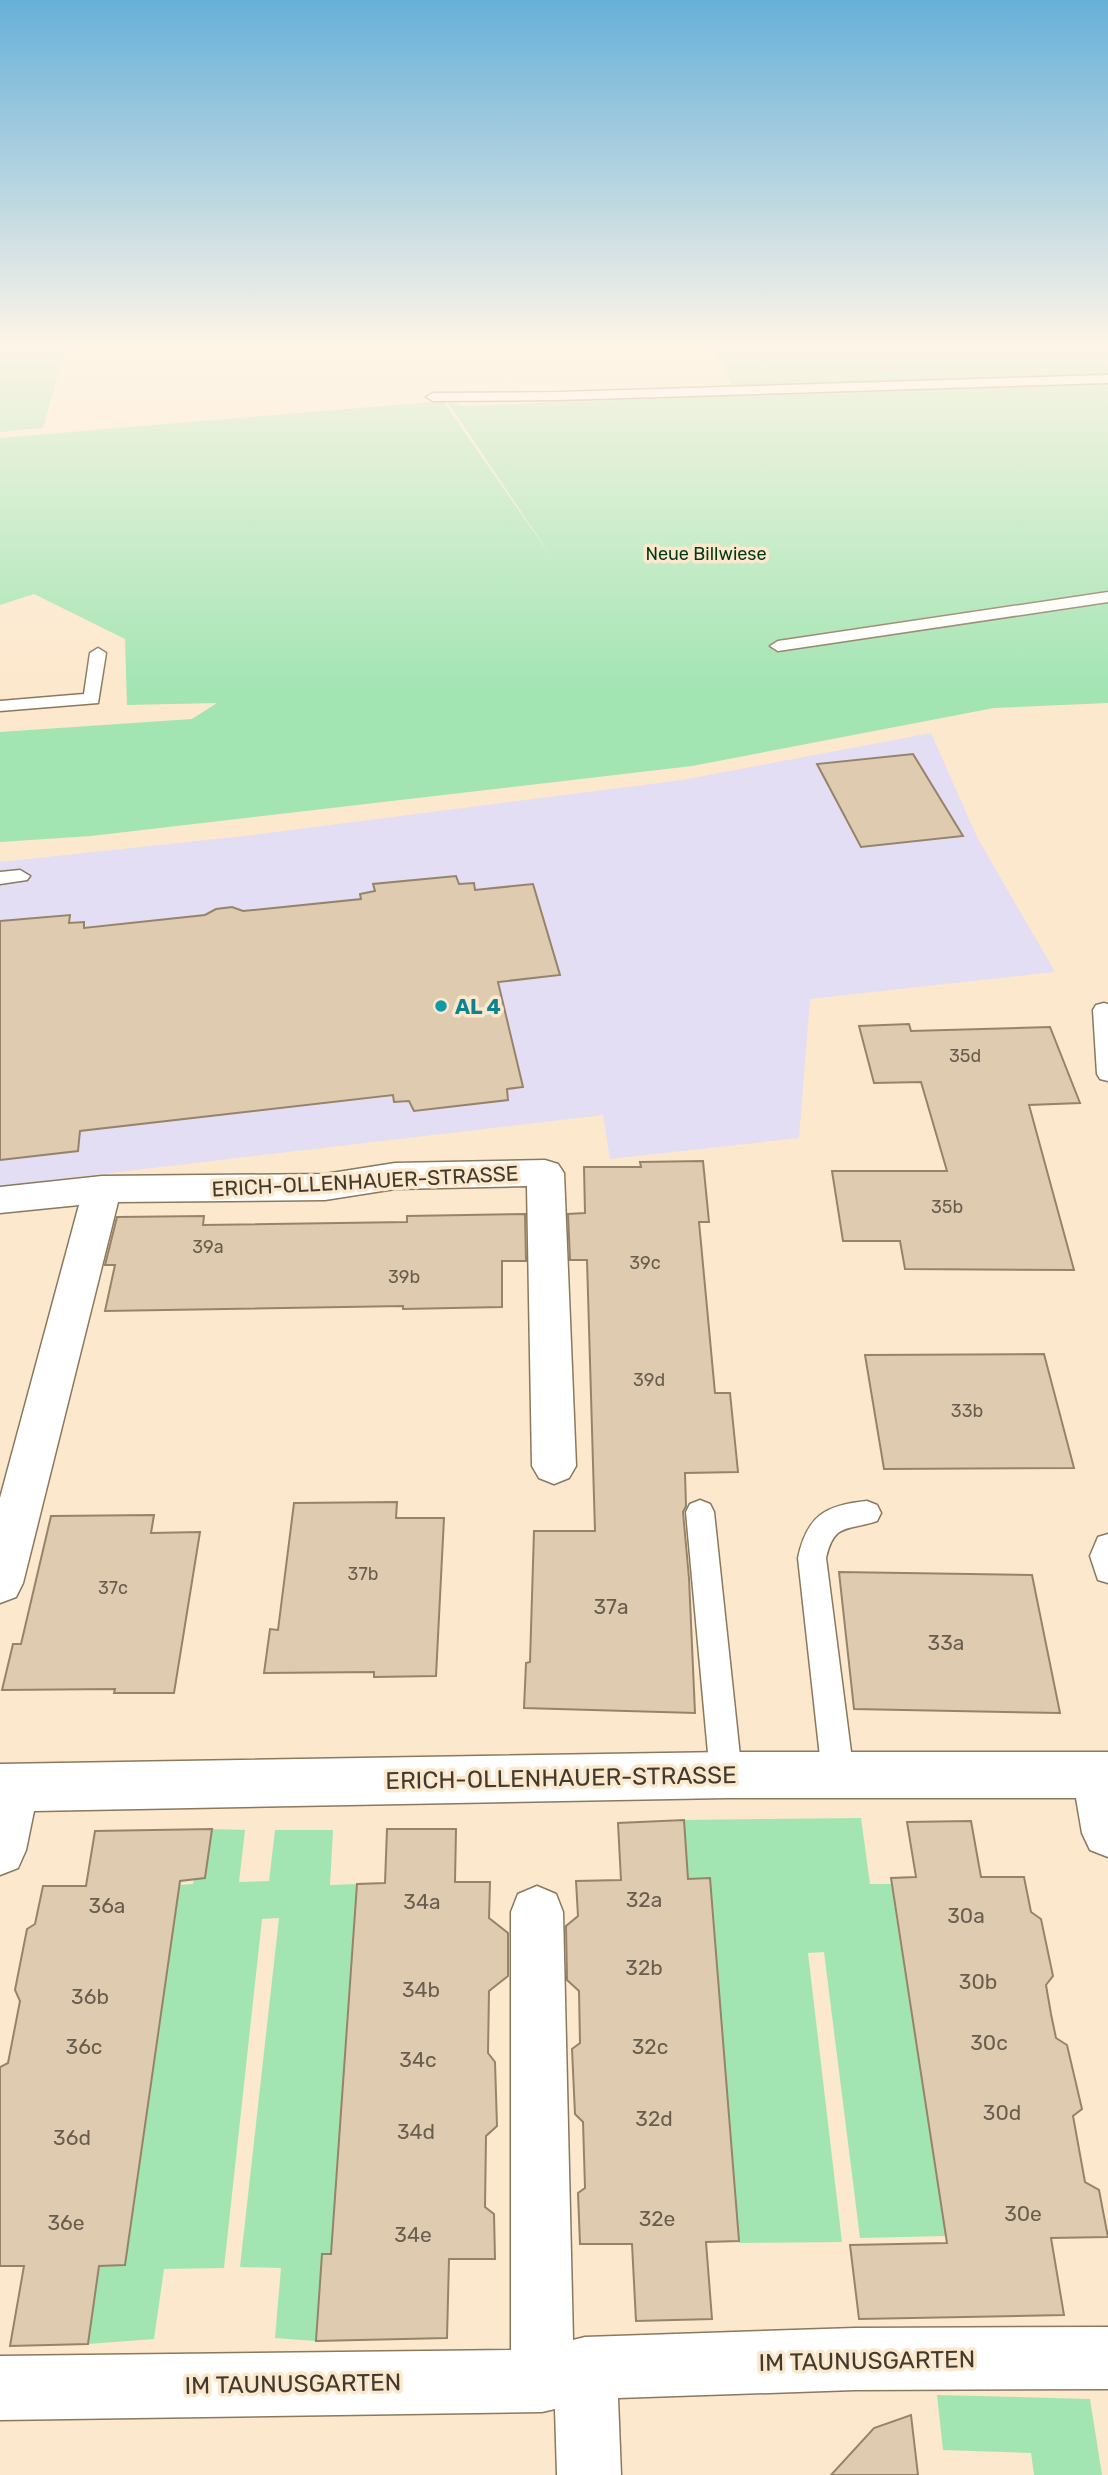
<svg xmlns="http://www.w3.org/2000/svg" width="1108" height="2475" viewBox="0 0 1108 2475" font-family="Rubik,sans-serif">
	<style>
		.commercial { fill: #e3def3 }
		.green { fill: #a2e5b3 }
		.building { fill: #dfcbb0; stroke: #96846a; stroke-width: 2 }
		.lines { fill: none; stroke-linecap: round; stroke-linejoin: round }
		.lane-casing { stroke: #8a785f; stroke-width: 3 }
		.street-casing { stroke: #8a785f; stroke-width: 3 }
		.lane { fill: #fff; fill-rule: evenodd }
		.street { fill: #fff; fill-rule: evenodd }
		.culture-dot { fill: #0f9aa8; stroke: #fce8cc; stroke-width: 2.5 }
		.labels { text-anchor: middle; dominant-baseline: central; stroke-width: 7; stroke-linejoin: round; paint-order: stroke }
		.far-park-label { font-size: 18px; fill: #03381a; stroke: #fce8cc }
		.number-label { font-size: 18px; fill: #685e4f }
		.culture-label { font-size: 21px; font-weight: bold; fill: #0d838f; stroke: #fce8cc; text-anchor: start }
		.street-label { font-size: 21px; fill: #413a2f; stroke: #fce8cc }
		.near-number-label { font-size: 21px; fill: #685e4f }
		.near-street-label { font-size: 24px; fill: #413a2f; stroke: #fce8cc }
	</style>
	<rect width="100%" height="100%" fill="#fce8cc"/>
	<polygon class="commercial" points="931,733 977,837 1055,972 810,999 799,1138 610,1159 603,1115 0,1186 0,862 244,836 682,780"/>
	<g class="green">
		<polygon points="0,344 67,344 43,428 0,432"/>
		<polygon points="712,344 1108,344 1108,374 732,386"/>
		<polygon points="1108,381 1108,703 994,708 692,766 91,836 0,842 0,732 192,719 217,703 127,705 125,639 34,594 0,605 0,438 443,401 554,561 447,401 462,406"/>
		<polygon points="861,1818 870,1884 891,1884 946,2236 860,2238 824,1952 808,1953 842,2242 739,2243 710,1879 688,1879 684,1820"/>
		<polygon points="212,1829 245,1830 239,1882 269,1881 275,1830 333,1830 330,1885 357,1884 331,2254 322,2254 316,2341 275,2338 281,2268 240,2267 279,1918 262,1919 224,2268 164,2269 154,2339 88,2344 99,2266 125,2264 179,1885 193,1884 194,1879 205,1878"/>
		<polygon points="937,2395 1090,2399 1102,2475 1034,2475 1031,2453 943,2450"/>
	</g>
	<g class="building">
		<polygon points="913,754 963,836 861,847 817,764"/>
		<polygon points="456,876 459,884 474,883 475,890 533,884 560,975 498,982 523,1087 507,1089 508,1100 414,1111 409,1101 394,1102 393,1095 80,1131 78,1151 0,1160 0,921 70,915 69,923 84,922 84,928 205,915 216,909 232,907 243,911 361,899 360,894 375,891 373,884"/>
		<polygon points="909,1024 911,1031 1050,1027 1080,1103 1029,1105 1074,1270 905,1269 900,1241 843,1241 832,1171 947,1171 921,1082 874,1083 859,1026"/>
		<polygon points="703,1161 709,1222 699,1222 715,1393 730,1393 738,1472 685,1473 686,1506 683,1512 689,1578 695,1713 524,1708 526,1663 530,1662 534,1531 595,1531 587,1260 570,1260 568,1214 585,1213 584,1167 641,1167 640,1162"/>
		<polygon points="525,1214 526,1261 502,1261 502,1307 403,1309 403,1306 105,1311 115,1265 105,1265 117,1217 204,1216 203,1225 407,1222 407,1216"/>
		<polygon points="1044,1354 1074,1468 884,1469 865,1355"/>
		<polygon points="397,1502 396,1518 444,1518 436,1676 374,1677 374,1672 264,1673 270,1629 278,1630 294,1503"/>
		<polygon points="154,1515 151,1533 200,1532 174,1693 114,1693 115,1689 2,1690 13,1644 21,1644 51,1516"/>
		<polygon points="839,1572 1032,1575 1060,1713 854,1709"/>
		<polygon points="684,1820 688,1879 710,1878 739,2241 706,2242 712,2319 636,2321 632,2244 580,2244 578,2193 585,2188 583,2122 575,2114 572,2049 580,2043 579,1991 567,1980 566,1926 578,1916 576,1881 621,1880 618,1823"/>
		<polygon points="971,1821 981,1877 1024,1877 1031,1912 1041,1919 1053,1976 1046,1985 1051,2014 1056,2038 1067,2045 1082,2109 1073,2116 1085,2182 1099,2190 1108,2237 1051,2238 1064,2315 859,2319 850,2245 947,2243 891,1878 916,1877 907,1822"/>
		<polygon points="212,1829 205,1878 180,1881 125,2265 99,2266 88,2344 10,2346 24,2266 0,2266 0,2067 8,2063 20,2001 15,1990 27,1929 35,1924 43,1886 86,1886 95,1831"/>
		<polygon points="387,1829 456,1829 455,1882 490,1882 489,1918 508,1933 508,1976 489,1991 488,2053 495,2062 497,2126 486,2136 485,2207 494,2214 495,2259 449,2259 447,2338 316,2341 322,2254 331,2254 357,1884 385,1883"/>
		<polygon points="911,2415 918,2475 831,2475 874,2428"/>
	</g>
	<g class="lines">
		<g class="lane-casing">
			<g id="lane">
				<polygon points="1108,375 1108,383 560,400 433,401 426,397 433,393 560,392"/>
				<polygon points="1108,592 1108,602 778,651 770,646 778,641"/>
				<polygon points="98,648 106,653 98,703 0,711 0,701 84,694 90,653"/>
				<polygon points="20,870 30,876 27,880 0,884 0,872"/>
				<polygon points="1104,1003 1108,1004 1108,1081 1100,1079 1097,1074 1093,1010 1096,1005"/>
				<polygon points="700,1500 710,1504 714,1512 742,1775 737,1785 726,1790 715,1785 710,1775 686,1512 690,1504"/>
				<path d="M867 1501 877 1505 881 1513 877 1521C848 1531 834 1522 826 1558L854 1775 849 1785 838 1790 827 1785 822 1775 798 1558C807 1516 825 1505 867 1501Z"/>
				<polygon points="1108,1534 1108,1583 1098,1580 1090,1556 1098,1537"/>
			</g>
		</g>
		<g class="street-casing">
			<g id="street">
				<polygon points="545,1160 558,1164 564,1173 576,1466 569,1478 554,1484 539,1478 532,1466 527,1186 395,1189 325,1200 118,1202 23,1583 16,1597 0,1603 0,1498 79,1205 0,1213 0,1187 102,1176 325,1174 395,1163"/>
				<polygon points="726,1752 1108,1752 1108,1857 1090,1850 1082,1833 1076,1798 726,1798 34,1811 26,1850 18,1868 0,1875 0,1764"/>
				<polygon points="537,1886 556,1894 563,1912 573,2340 585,2337 855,2328 1108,2327 1108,2389 855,2390 618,2398 621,2475 557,2475 555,2409 542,2412 0,2420 0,2356 511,2350 511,1912 518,1894"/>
			</g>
		</g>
		<use href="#lane" class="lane"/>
		<use href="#street" class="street"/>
	</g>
	<linearGradient id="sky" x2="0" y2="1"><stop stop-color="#67b0d8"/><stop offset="0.5" stop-color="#fef5e8"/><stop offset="1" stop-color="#fef5e8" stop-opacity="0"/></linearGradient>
	<rect width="1108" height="691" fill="url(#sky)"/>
	<circle class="culture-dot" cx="441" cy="1006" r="7"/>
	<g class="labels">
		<g class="far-park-label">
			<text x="706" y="554">Neue Billwiese</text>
		</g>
		<g class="number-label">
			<text x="965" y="1056">35d</text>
			<text x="947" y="1207">35b</text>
			<text x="208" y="1247">39a</text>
			<text x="645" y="1263">39c</text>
			<text x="404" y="1277">39b</text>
			<text x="649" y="1380">39d</text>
			<text x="967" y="1411">33b</text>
			<text x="363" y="1574">37b</text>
			<text x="113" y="1588">37c</text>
		</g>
		<g class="culture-label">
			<text x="455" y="1006">AL 4</text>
		</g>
		<g class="street-label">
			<text transform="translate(365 1181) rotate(-3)">ERICH-OLLENHAUER-STRASSE</text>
		</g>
		<g class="near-number-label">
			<text x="611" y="1606">37a</text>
			<text x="946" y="1642">33a</text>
			<text x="644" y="1899">32a</text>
			<text x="422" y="1901">34a</text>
			<text x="107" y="1905">36a</text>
			<text x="966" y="1915">30a</text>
			<text x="644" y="1967">32b</text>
			<text x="978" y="1981">30b</text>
			<text x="421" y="1989">34b</text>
			<text x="90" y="1996">36b</text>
			<text x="989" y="2042">30c</text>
			<text x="84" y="2046">36c</text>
			<text x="650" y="2046">32c</text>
			<text x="418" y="2059">34c</text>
			<text x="1002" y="2112">30d</text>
			<text x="654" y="2118">32d</text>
			<text x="416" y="2131">34d</text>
			<text x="72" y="2137">36d</text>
			<text x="1023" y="2213">30e</text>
			<text x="657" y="2218">32e</text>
			<text x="66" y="2222">36e</text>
			<text x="413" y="2234">34e</text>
		</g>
		<g class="near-street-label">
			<text transform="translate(561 1778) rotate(-1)">ERICH-OLLENHAUER-STRASSE</text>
			<text transform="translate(867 2361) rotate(-1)">IM TAUNUSGARTEN</text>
			<text transform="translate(293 2384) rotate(-1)">IM TAUNUSGARTEN</text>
		</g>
	</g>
</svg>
